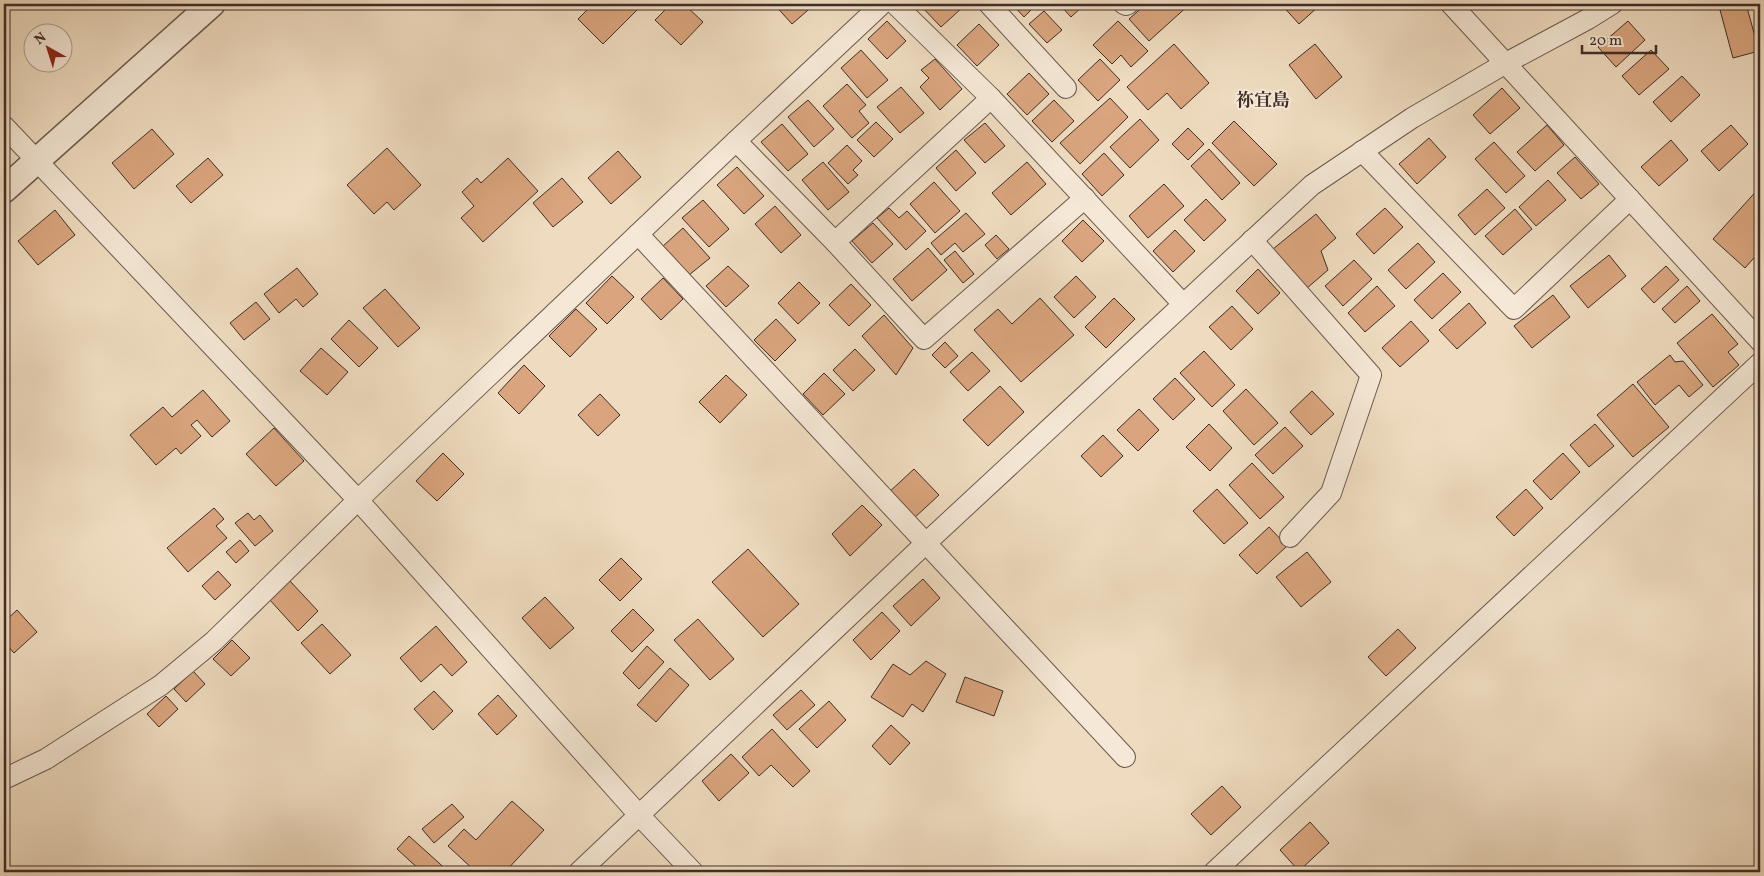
<svg xmlns="http://www.w3.org/2000/svg" width="1764" height="876" viewBox="0 0 1764 876" font-family="Vollkorn,'Noto Serif JP',serif">
	<style>
		.building { fill: #daa57e; stroke: #3f2e28 }
		.lines { fill: none; stroke-linecap: round; stroke-linejoin: round }
		.minor-casing { stroke: #6b5a4e; stroke-width: 22 }
		.tertiary-casing { stroke: #6b5a4e; stroke-width: 28 }
		.minor { stroke: #f5e8d6; stroke-width: 20 }
		.tertiary { stroke: #f5e8d6; stroke-width: 25 }
		.labels { text-anchor: middle; dominant-baseline: central; stroke-width: 4; stroke-linejoin: round; paint-order: stroke }
		.quarter-label { font-size: 18px; font-weight: bold; fill: #3f2e28; stroke: #f5e8d6 }
	</style>
	<rect width="100%" height="100%" fill="#efdcc0"/>
	<filter id="stains"><feTurbulence type="fractalNoise" baseFrequency=".004" numOctaves="4"/><feColorMatrix values="0 0 0 0 .2 0 0 0 0 .09 0 0 0 0 .02 0 0 0 .5 -.17"/></filter>
	<radialGradient id="worn" r=".72"><stop offset=".6" stop-color="#630" stop-opacity="0"/><stop offset="1" stop-color="#630" stop-opacity=".3"/></radialGradient>
	<g class="building">
		<polygon points="593,4 643,4 603,44 578,19"/>
		<polygon points="671,4 684,4 703,22 681,45 655,20"/>
		<polygon points="774,4 815,4 792,24"/>
		<polygon points="924,4 960,4 963,7 941,27 921,6"/>
		<polygon points="1012,4 1037,4 1024,17"/>
		<polygon points="1059,4 1085,4 1071,17"/>
		<polygon points="1146,4 1190,4 1149,41 1129,19"/>
		<polygon points="1281,4 1317,4 1319,6 1299,24"/>
		<polygon points="1741,4 1746,4 1759,51 1733,58 1720,10"/>
		<polygon points="1044,11 1062,30 1047,43 1029,24"/>
		<polygon points="887,21 906,41 887,59 868,39"/>
		<polygon points="1118,21 1148,51 1131,67 1121,55 1112,64 1093,45"/>
		<polygon points="1628,21 1645,40 1616,67 1598,47"/>
		<polygon points="979,24 999,45 977,66 957,45"/>
		<polygon points="1174,44 1209,83 1181,109 1167,93 1148,110 1127,87"/>
		<polygon points="1315,44 1342,77 1316,99 1289,65"/>
		<polygon points="861,50 888,80 867,98 841,68"/>
		<polygon points="1651,50 1669,69 1639,95 1622,76"/>
		<polygon points="935,59 962,89 940,110 920,87 929,78 921,70"/>
		<polygon points="1100,59 1120,80 1098,101 1078,80"/>
		<polygon points="1029,73 1049,94 1027,115 1007,94"/>
		<polygon points="1682,76 1700,95 1671,122 1653,102"/>
		<polygon points="847,84 866,105 859,111 869,123 852,138 823,106"/>
		<polygon points="901,87 924,113 900,133 877,107"/>
		<polygon points="1502,88 1520,108 1490,134 1473,115"/>
		<polygon points="1110,98 1128,117 1080,164 1060,143"/>
		<polygon points="808,100 834,129 814,147 788,117"/>
		<polygon points="1054,100 1074,121 1052,142 1032,121"/>
		<polygon points="1140,119 1159,140 1130,168 1110,147"/>
		<polygon points="1234,121 1277,164 1254,186 1212,143"/>
		<polygon points="876,122 893,139 874,157 857,140"/>
		<polygon points="985,123 1005,146 985,163 964,140"/>
		<polygon points="782,124 808,154 788,171 761,142"/>
		<polygon points="1547,125 1564,145 1535,171 1517,152"/>
		<polygon points="1731,125 1748,144 1719,171 1701,151"/>
		<polygon points="1188,128 1204,144 1188,160 1172,144"/>
		<polygon points="152,129 174,154 134,189 112,163"/>
		<polygon points="1429,138 1446,157 1417,184 1399,164"/>
		<polygon points="1671,140 1688,160 1659,186 1641,167"/>
		<polygon points="1494,142 1525,176 1506,193 1475,159"/>
		<polygon points="847,145 862,161 853,170 858,175 848,184 828,163"/>
		<polygon points="387,148 421,185 394,210 387,202 374,214 347,185"/>
		<polygon points="1209,149 1240,183 1222,200 1191,166"/>
		<polygon points="956,150 976,173 956,191 936,168"/>
		<polygon points="618,151 641,177 611,204 588,178"/>
		<polygon points="1104,153 1124,175 1102,196 1082,174"/>
		<polygon points="1575,157 1599,184 1581,199 1557,173"/>
		<polygon points="208,158 223,175 191,203 176,186"/>
		<polygon points="508,158 538,191 483,242 461,218 474,206 462,192 477,178 481,183"/>
		<polygon points="823,162 849,192 828,210 802,180"/>
		<polygon points="1027,162 1046,184 1011,215 992,193"/>
		<polygon points="737,167 764,196 744,214 717,185"/>
		<polygon points="562,178 583,202 553,227 533,203"/>
		<polygon points="1548,180 1566,200 1536,226 1519,207"/>
		<polygon points="934,182 960,211 935,233 910,204"/>
		<polygon points="1164,184 1184,206 1148,238 1129,216"/>
		<polygon points="1760,187 1760,251 1745,268 1713,239"/>
		<polygon points="1487,189 1505,208 1475,235 1458,215"/>
		<polygon points="1206,199 1226,220 1204,241 1184,220"/>
		<polygon points="703,200 729,229 709,247 682,218"/>
		<polygon points="775,206 801,235 781,253 755,224"/>
		<polygon points="889,208 899,218 907,211 926,231 906,250 877,218"/>
		<polygon points="1385,208 1403,227 1374,254 1356,234"/>
		<polygon points="1515,209 1532,229 1503,255 1485,236"/>
		<polygon points="55,210 75,235 38,265 18,241"/>
		<polygon points="966,213 985,234 963,252 955,243 941,255 931,243"/>
		<polygon points="1316,214 1336,238 1321,251 1328,270 1306,289 1273,249"/>
		<polygon points="1083,220 1104,241 1082,262 1062,241"/>
		<polygon points="873,223 893,244 872,263 852,241"/>
		<polygon points="683,228 710,258 689,275 663,246"/>
		<polygon points="1175,230 1195,251 1173,272 1153,251"/>
		<polygon points="996,235 1009,249 997,259 985,245"/>
		<polygon points="1418,243 1435,262 1406,289 1388,270"/>
		<polygon points="928,248 947,270 912,301 893,279"/>
		<polygon points="955,251 974,274 963,283 944,260"/>
		<polygon points="1609,255 1626,276 1588,308 1570,286"/>
		<polygon points="1354,260 1372,279 1343,306 1325,286"/>
		<polygon points="728,266 749,286 726,307 706,286"/>
		<polygon points="1666,266 1679,280 1654,303 1641,289"/>
		<polygon points="297,268 318,294 303,307 296,299 279,313 264,294"/>
		<polygon points="1258,269 1280,293 1258,314 1236,291"/>
		<polygon points="1443,273 1461,292 1432,319 1414,300"/>
		<polygon points="612,276 634,297 607,324 586,303"/>
		<polygon points="1076,276 1096,297 1074,318 1054,297"/>
		<polygon points="663,278 683,299 661,320 641,299"/>
		<polygon points="799,282 820,303 798,324 778,303"/>
		<polygon points="851,284 871,305 849,326 829,305"/>
		<polygon points="1377,286 1395,306 1365,332 1348,313"/>
		<polygon points="1687,286 1700,301 1675,323 1662,309"/>
		<polygon points="385,289 420,328 398,347 363,308"/>
		<polygon points="1553,295 1570,317 1532,348 1514,326"/>
		<polygon points="1040,298 1074,335 1021,382 974,330 998,309 1012,324"/>
		<polygon points="1114,298 1135,319 1106,348 1085,327"/>
		<polygon points="256,302 270,319 244,340 230,323"/>
		<polygon points="1469,303 1486,323 1457,349 1439,330"/>
		<polygon points="1232,306 1253,329 1231,350 1209,327"/>
		<polygon points="576,309 597,329 570,357 549,336"/>
		<polygon points="1712,314 1738,344 1728,352 1739,365 1713,387 1677,343"/>
		<polygon points="884,315 913,348 896,375 862,336"/>
		<polygon points="776,319 796,340 775,361 754,340"/>
		<polygon points="349,320 378,348 359,367 331,339"/>
		<polygon points="1411,321 1429,341 1400,367 1382,348"/>
		<polygon points="945,342 958,356 945,368 932,355"/>
		<polygon points="321,348 348,372 327,395 300,371"/>
		<polygon points="855,349 875,370 853,391 833,370"/>
		<polygon points="1204,351 1235,385 1212,407 1180,373"/>
		<polygon points="972,352 990,371 968,391 950,372"/>
		<polygon points="1670,355 1675,362 1683,361 1703,385 1689,397 1679,385 1655,405 1637,382"/>
		<polygon points="524,365 545,386 519,414 498,393"/>
		<polygon points="824,373 845,394 823,415 803,394"/>
		<polygon points="726,375 747,395 720,423 699,402"/>
		<polygon points="1175,378 1195,399 1173,420 1153,399"/>
		<polygon points="1633,384 1669,427 1633,457 1597,415"/>
		<polygon points="1000,386 1024,412 988,446 963,420"/>
		<polygon points="1246,389 1278,423 1254,445 1223,411"/>
		<polygon points="203,390 230,421 212,437 197,420 191,425 201,436 181,454 176,448 156,465 130,435 163,407 172,417"/>
		<polygon points="1312,391 1334,414 1311,435 1290,412"/>
		<polygon points="600,394 620,415 598,436 578,415"/>
		<polygon points="1139,409 1159,430 1138,451 1117,430"/>
		<polygon points="1209,424 1232,448 1210,471 1186,447"/>
		<polygon points="1595,424 1614,446 1589,467 1570,445"/>
		<polygon points="1285,427 1303,446 1273,474 1255,455"/>
		<polygon points="274,428 304,461 276,486 246,454"/>
		<polygon points="1103,435 1123,456 1101,477 1081,456"/>
		<polygon points="443,453 464,474 437,501 416,481"/>
		<polygon points="1563,453 1580,472 1551,500 1533,481"/>
		<polygon points="1252,463 1284,497 1260,519 1229,485"/>
		<polygon points="914,469 939,495 912,520 887,494"/>
		<polygon points="1217,489 1248,523 1224,544 1193,511"/>
		<polygon points="1526,489 1543,508 1514,536 1496,517"/>
		<polygon points="862,505 882,525 850,556 832,534"/>
		<polygon points="214,508 224,519 216,526 227,538 188,572 167,548"/>
		<polygon points="248,513 254,520 260,515 273,531 255,546 235,523"/>
		<polygon points="1269,527 1287,546 1257,574 1239,555"/>
		<polygon points="240,540 249,551 236,563 226,552"/>
		<polygon points="748,549 799,604 763,637 712,582"/>
		<polygon points="1307,552 1331,582 1301,607 1276,577"/>
		<polygon points="621,558 642,579 620,601 599,580"/>
		<polygon points="218,571 231,585 215,600 202,586"/>
		<polygon points="923,579 940,598 911,626 893,606"/>
		<polygon points="289,580 318,611 298,631 269,599"/>
		<polygon points="545,597 574,628 550,649 522,618"/>
		<polygon points="633,609 654,630 632,652 611,631"/>
		<polygon points="17,610 37,632 14,653 4,642 4,622"/>
		<polygon points="882,612 900,631 871,660 853,640"/>
		<polygon points="698,619 734,659 710,680 674,640"/>
		<polygon points="322,624 351,655 330,674 301,643"/>
		<polygon points="436,626 467,662 452,676 441,664 421,682 400,658"/>
		<polygon points="1398,629 1416,648 1386,676 1368,657"/>
		<polygon points="232,640 250,658 231,676 213,659"/>
		<polygon points="647,646 664,662 639,689 623,673"/>
		<polygon points="926,661 946,674 923,712 912,704 903,717 871,697 893,664 910,675"/>
		<polygon points="670,668 689,685 656,722 637,705"/>
		<polygon points="193,671 205,684 186,702 174,689"/>
		<polygon points="965,677 1003,691 994,716 956,702"/>
		<polygon points="801,690 815,705 787,730 773,715"/>
		<polygon points="434,691 453,711 433,730 414,709"/>
		<polygon points="498,695 517,716 497,735 478,714"/>
		<polygon points="166,696 178,709 159,727 147,714"/>
		<polygon points="829,701 846,720 817,748 799,729"/>
		<polygon points="891,725 910,743 890,765 872,746"/>
		<polygon points="772,729 810,771 793,787 771,765 759,776 742,757"/>
		<polygon points="731,754 749,773 719,801 702,781"/>
		<polygon points="1222,786 1241,807 1211,835 1191,814"/>
		<polygon points="512,801 544,830 505,872 476,872 448,846 464,829 476,840"/>
		<polygon points="452,804 464,817 434,843 422,829"/>
		<polygon points="1310,822 1329,843 1299,871 1280,850"/>
		<polygon points="409,836 449,872 422,872 397,849"/>
	</g>
	<g class="lines">
		<g class="minor-casing">
			<g id="minor">
				<polyline points="895,4 991,98 1183,304"/>
				<polyline points="989,4 1066,88"/>
				<polyline points="1124,4 1126,5 1128,4"/>
				<polyline points="1451,4 1760,341"/>
				<polyline points="4,126 358,500 639,815 693,872"/>
				<polyline points="736,141 835,242 991,98"/>
				<polyline points="1362,151 1514,309 1630,199"/>
				<polyline points="638,234 1125,757"/>
				<polyline points="1252,240 1371,375 1331,493 1290,537"/>
				<polyline points="835,242 924,339 1085,198"/>
				<polyline points="4,779 46,759 161,685 214,641 358,500 736,141 882,4"/>
				<polyline points="579,872 926,543 1312,185 1412,118 1506,63 1588,19 1612,4"/>
				<polyline points="1214,872 1760,363"/>
			</g>
		</g>
		<g class="tertiary-casing">
			<polyline id="tertiary" points="4,190 212,4"/>
		</g>
		<use href="#minor" class="minor"/>
		<use href="#tertiary" class="tertiary"/>
	</g>
	<g class="labels">
		<g class="quarter-label">
			<text x="1263" y="101">祢宜島</text>
		</g>
	</g>
	<rect width="1764" height="876" fill="none" stroke="#efdcc0" stroke-width="20"/>
	<rect x="5" y="5" width="1754" height="866" fill="none" stroke="#3f2e28" stroke-width="2.5"/>
	<rect x="10" y="10" width="1744" height="856" fill="none" stroke="#3f2e28"/>
	<g transform="translate(48 48) rotate(321)"><circle r="24" fill="#f5e8d6" stroke="#ac9e90"/>
	<path d="M0-4L9 19L0 12L-9 19Z" fill="#8f2418"/>
	<text y="-8" font-size="14" font-weight="bold" text-anchor="middle" fill="#3f2e28">N</text>
	</g>
	<path d="M1582 45v8h74v-8" fill="none" stroke="#3f2e28" stroke-width="2.5"/>
	<text x="1589" y="45" font-size="15" fill="#3f2e28" stroke="#f5e8d6" stroke-width="4" paint-order="stroke">20 m</text>
	<rect width="100%" height="100%" filter="url(#stains)"/>
	<rect width="100%" height="100%" fill="url(#worn)"/>
</svg>
